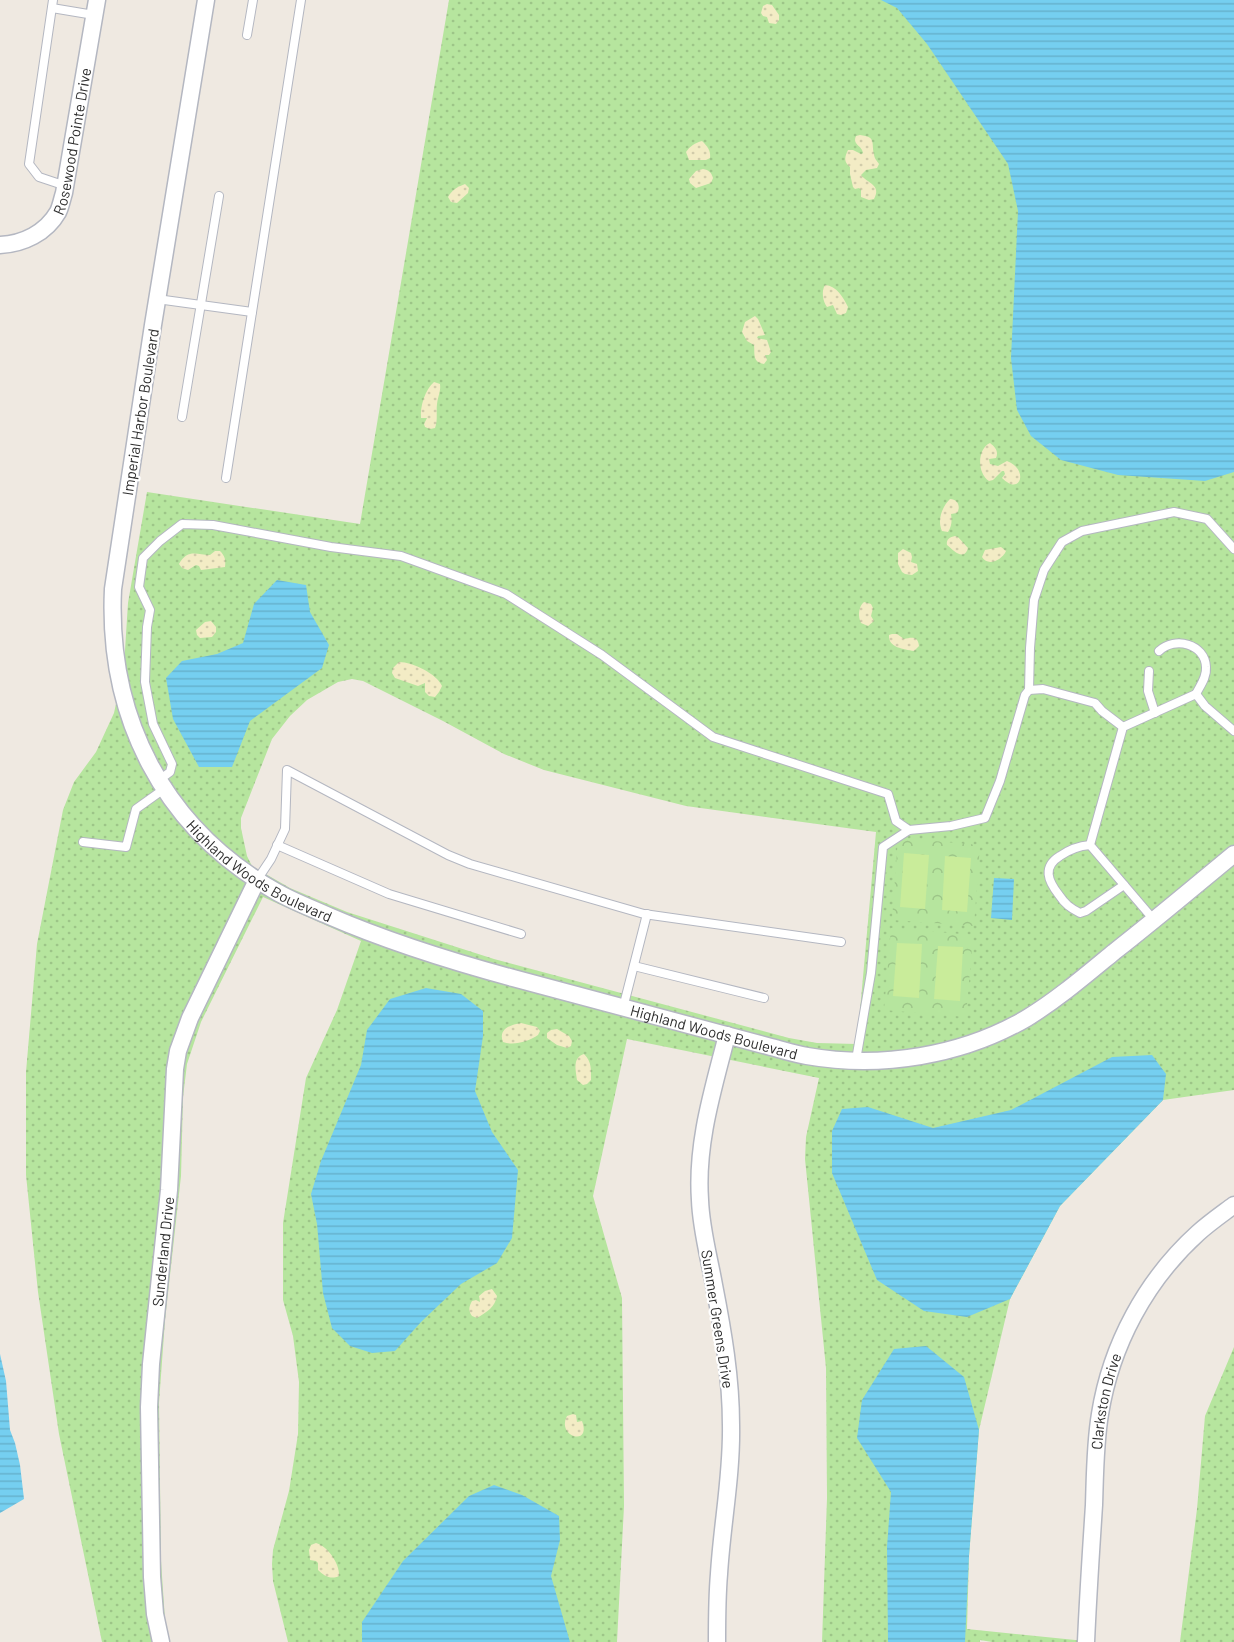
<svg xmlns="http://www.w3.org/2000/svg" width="1234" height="1642" viewBox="0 0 1234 1642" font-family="Barlow,sans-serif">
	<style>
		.grass { fill: url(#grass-dots); fill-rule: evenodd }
		.forest { fill: url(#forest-crowns) }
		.sand { fill: url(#sand-dots) }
		.pitch { fill: #c9ec9a }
		.water { fill: url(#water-rules) }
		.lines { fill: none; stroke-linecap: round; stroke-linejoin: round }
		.service-casing { stroke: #b4b7c1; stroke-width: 10 }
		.minor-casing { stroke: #b4b7c1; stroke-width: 19 }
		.service { stroke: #fff; stroke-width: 8 }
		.minor { stroke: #fff; stroke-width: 16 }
		.labels { text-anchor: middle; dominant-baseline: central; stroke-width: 4.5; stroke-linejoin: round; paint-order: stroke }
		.street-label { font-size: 15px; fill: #2e2e2e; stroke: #fff }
	</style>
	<defs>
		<pattern id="grass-dots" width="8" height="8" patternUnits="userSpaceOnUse" patternTransform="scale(1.5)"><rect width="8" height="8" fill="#b6e59e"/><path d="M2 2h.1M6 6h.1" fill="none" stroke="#9dc588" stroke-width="1.8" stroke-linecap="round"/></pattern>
		<pattern id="forest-crowns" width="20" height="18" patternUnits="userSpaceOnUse" patternTransform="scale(1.5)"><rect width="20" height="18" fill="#b6e59e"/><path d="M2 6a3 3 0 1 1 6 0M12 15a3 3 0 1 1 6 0" fill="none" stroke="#9dc588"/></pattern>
		<pattern id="sand-dots" width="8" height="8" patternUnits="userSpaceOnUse" patternTransform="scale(1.5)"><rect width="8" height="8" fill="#f3ecc5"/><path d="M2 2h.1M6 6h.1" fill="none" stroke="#d1cbaa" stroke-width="1.8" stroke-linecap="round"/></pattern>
		<pattern id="water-rules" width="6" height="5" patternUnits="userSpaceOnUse" patternTransform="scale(1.5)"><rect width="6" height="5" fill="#75cff0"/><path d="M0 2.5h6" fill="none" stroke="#66b2ce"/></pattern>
	</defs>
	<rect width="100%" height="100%" fill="#efe9e1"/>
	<g class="grass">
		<path d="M449 0H1234V1090L1163 1100 1060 1206 1010 1299 979 1430 969 1556 967 1629 1095 1642H992L980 1640V1642H822L827 1498 826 1368 805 1159 806 1137 819 1078 627 1039 593 1196 622 1298 624 1506 617 1642H288L273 1581 272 1564 273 1550 289 1491 298 1434 299 1382 293 1336 283 1300V1223L306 1078 337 1010 361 941 263 897 201 1022 187 1064 183 1097 181 1176 165 1320 159 1403 161 1561 165 1620 170 1642H102L59 1434 38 1292 26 1175V1072L37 944 63 810 74 782 96 752 114 713 124 666 128 603 147 492 360 524ZM352 679 363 681 443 721 504 754 544 770 686 806 876 832 857 1044 817 1043 789 1038 494 959 347 912 290 888 252 866 247 856 241 828V818L272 739 290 716 307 700 338 682Z"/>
		<polygon points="1234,1347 1234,1642 1180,1642 1197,1509 1205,1416"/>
	</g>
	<g class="forest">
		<polygon points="898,838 980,845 974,926 892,920"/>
		<polygon points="891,928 973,935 966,1017 884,1010"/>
	</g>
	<g class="sand">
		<polygon points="767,4 772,5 779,15 779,20 776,24 769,23 767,17 763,16 761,13 763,6"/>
		<path d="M860 135C877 137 871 143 874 154 874 158 877 161 879 164L877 168 866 170 861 175C867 183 882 185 874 199L869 200 861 197V190L859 188 855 189 853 187 850 174V167C843 162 845 156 848 150H853L861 154 863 153C862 145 852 145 856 136Z"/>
		<path d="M702 141C707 146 711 150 710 158L706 160H689L686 152C690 146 695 143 702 141Z"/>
		<path d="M703 169C709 170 711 172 713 178L711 183 696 188 690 183 689 179 696 171Z"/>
		<path d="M465 184 469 188 468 193 457 203 451 202 448 197C452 190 457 187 465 184Z"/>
		<path d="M825 285C837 286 843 297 848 307L846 313 841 315 837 314 833 305 827 307C823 302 821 291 825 285Z"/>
		<path d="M755 316 758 319 765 335 758 336 757 338 767 340 771 352 769 355H765L767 360 764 364C752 362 755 354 754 345L747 341 742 332 745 322Z"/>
		<path d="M434 382 440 384C441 391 438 396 437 404 436 412 438 420 435 428L430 429 425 427 424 424 427 418H421C420 406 425 390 434 382Z"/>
		<path d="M990 443C995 447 999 451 996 458L989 459 990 464 998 466 1007 461C1029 469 1021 497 1002 478L1005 474 1004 471H1002L993 480 989 481C977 473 977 449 990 443Z"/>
		<path d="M950 499C958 499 961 507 957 513L951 514C952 520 952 526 948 532L942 531C937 520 942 507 950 499Z"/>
		<path d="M955 536 958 537 968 548C964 562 953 550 947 545 946 539 950 537 955 536Z"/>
		<path d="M1001 547 1006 551C1002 560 988 567 982 557L985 550Z"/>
		<polygon points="903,549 911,553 912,557 911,562 917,564 918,571 912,575 905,574 902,572 898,564 898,553"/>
		<path d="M215 551H220C225 556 226 560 225 567L201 570 199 566 196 565 188 570 182 568 179 564C188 548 197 555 210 555Z"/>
		<path d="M864 602 871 604 873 608 871 616 874 621 868 626 861 623C858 617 858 607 864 602Z"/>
		<polygon points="211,621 216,627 216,632 212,637 200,638 197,635 196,630 205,622"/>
		<path d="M892 634H897L904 639C912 637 918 636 919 646L914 651C904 649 888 648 889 635Z"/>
		<path d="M399 662C413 662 437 674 442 686L439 692 435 697 429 696 425 692V683L418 686 395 678 392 673 393 668Z"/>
		<path d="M521 1023 537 1027 540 1031 538 1035C529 1041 514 1046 503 1042 498 1029 510 1025 521 1023Z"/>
		<polygon points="557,1029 569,1036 572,1041 571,1046 567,1048 557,1045 547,1038 547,1033 551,1030"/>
		<path d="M584 1054C592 1062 591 1070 591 1080L587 1084 583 1085 577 1080C576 1070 572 1058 584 1054Z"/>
		<path d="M492 1289 497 1296C495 1307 487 1312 477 1318L472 1316C468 1310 469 1307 472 1301L476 1300 480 1302 479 1296 485 1291Z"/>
		<path d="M573 1414 576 1415 577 1422 582 1421C592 1447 556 1437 567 1416Z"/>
		<path d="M316 1543C327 1546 340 1563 339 1576 331 1580 324 1576 318 1570V1563L316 1561 310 1560 309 1550 311 1545Z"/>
	</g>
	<g class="pitch">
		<polygon points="904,853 929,855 925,909 900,907"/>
		<polygon points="945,856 971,858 967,912 942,910"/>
		<polygon points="897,943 922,944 919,998 893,996"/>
		<polygon points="938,946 963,947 960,1001 934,999"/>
	</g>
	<g class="water">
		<polygon points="881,0 1234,0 1234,472 1205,481 1118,475 1061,460 1031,436 1017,410 1011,358 1018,211 1008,164 927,44 897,8"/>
		<polygon points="277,580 306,585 310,612 329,645 322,668 250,721 232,767 199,767 173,719 166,678 182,661 217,654 243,643 254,604"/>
		<polygon points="994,878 1014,879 1012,920 991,918"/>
		<polygon points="426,988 461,994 483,1011 483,1036 475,1091 492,1132 518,1170 512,1238 497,1263 461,1284 421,1322 395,1351 372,1353 350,1346 332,1328 323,1293 317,1224 311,1194 321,1161 361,1065 367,1030 390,999"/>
		<polygon points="1152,1055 1166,1074 1163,1100 1060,1206 1010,1299 967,1317 924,1311 877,1280 832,1173 832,1131 842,1109 868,1107 933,1128 1011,1110 1112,1057"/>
		<polygon points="926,1346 964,1377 979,1430 969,1556 965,1642 888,1642 887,1547 891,1492 857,1438 862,1400 894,1349"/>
		<polygon points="0,1354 6,1381 10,1430 15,1443 20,1465 24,1499 0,1513"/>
		<polygon points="494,1485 522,1495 559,1516 560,1540 551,1576 570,1642 362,1642 362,1622 403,1561 469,1496"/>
	</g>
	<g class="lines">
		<g class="service-casing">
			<g id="service">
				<polyline points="53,0 29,164 39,177 66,186"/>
				<polyline points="52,8 94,15"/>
				<polyline points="247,35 253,0"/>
				<polyline points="157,299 252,312"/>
				<polyline points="182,417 219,196"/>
				<polyline points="226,478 301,0"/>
				<path d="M1159 651C1175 636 1205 644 1206 667 1207 677 1200 686 1196 694"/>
				<polyline points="1149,671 1148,691 1155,713"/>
				<polyline points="1029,690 1030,648 1034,600 1044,570 1062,542 1082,531 1174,512 1207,519 1234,549"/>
				<polyline points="159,780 170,772 172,764 153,724 145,682 147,627 150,610 139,587 143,558 160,541 182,524 213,525 331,547 401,556 506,594 602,655 713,737 888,794 896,821 909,830"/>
				<polyline points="83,842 126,847 136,809 164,789"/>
				<polyline points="277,845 389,894 521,934"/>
				<path d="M1090 845C1078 846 1070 849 1060 856 1042 867 1048 881 1059 895 1065 904 1070 908 1080 913L1086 911 1124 885"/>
				<polyline points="257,880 271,859 285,829 287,770 448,855 470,864 644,914 841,942"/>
				<polyline points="1154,920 1090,845 1123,727 1196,694 1205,706 1234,731"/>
				<polyline points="634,966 764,998"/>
				<polyline points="623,1008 647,914"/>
				<polyline points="856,1060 871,973 883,847 909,830 951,826 985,818 1000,781 1025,695 1029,690 1043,689 1095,703 1102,711 1123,727"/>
			</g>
		</g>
		<g class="minor-casing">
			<g id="minor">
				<path id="s1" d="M206 0 153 325 113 589C107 717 163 827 275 891 292 901 311 908 329 916 389 942 450 961 513 978 599 1001 685 1024 771 1047 783 1050 795 1054 807 1056 881 1069 962 1056 1027 1018 1058 999 1086 975 1114 952 1155 920 1194 887 1234 854"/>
				<path id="s2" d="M0 245C23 244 46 233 58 212 61 206 62 199 64 193L97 0"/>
				<path id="s3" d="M161 1642 155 1614 152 1577 149 1407 151 1364 169 1190 175 1069 178 1051 190 1018 257 880"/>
				<path d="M717 1642C717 1619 717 1597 719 1574 722 1524 732 1475 731 1425 731 1378 723 1331 714 1285 709 1257 701 1229 700 1200 696 1143 713 1090 727 1035"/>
				<path id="s4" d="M1086 1642C1088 1596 1091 1551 1094 1505 1095 1475 1095 1444 1100 1414 1111 1345 1146 1280 1198 1233 1209 1223 1222 1214 1234 1205"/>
			</g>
		</g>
		<use href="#service" class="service"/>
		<use href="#minor" class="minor"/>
	</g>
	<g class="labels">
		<g class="street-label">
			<text stroke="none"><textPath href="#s2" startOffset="142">Rosewood Pointe Drive</textPath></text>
			<text transform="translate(140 412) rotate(-81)">Imperial Harbor Boulevard</text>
			<text stroke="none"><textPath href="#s1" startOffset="934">Highland Woods Boulevard</textPath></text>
			<text stroke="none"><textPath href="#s1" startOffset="1420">Highland Woods Boulevard</textPath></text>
			<text stroke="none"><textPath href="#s3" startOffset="392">Sunderland Drive</textPath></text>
			<text transform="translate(718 1319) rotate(81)">Summer Greens Drive</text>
			<text stroke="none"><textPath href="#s4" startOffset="242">Clarkston Drive</textPath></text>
		</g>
	</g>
</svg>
